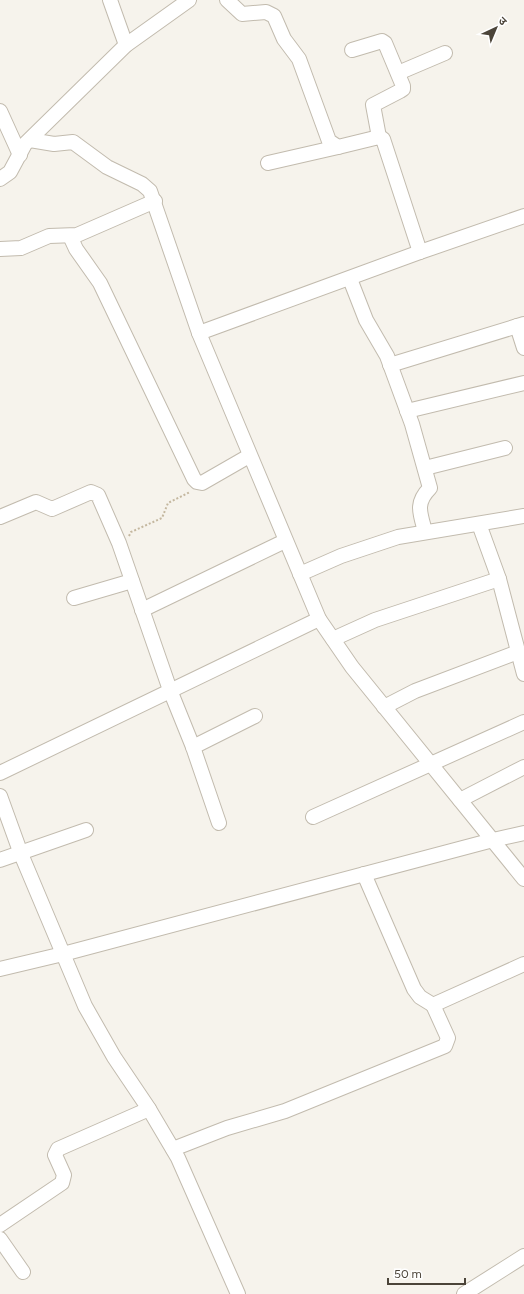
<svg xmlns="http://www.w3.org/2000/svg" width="524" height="1294" viewBox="0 0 524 1294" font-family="Figtree,'Noto Sans Devanagari',sans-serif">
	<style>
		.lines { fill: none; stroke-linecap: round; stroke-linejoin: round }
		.minor-casing { stroke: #c2bbae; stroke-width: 16 }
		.path { stroke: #c4b79f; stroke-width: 2; stroke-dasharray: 2 2; stroke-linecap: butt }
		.minor { stroke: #fff; stroke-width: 14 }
	</style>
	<rect width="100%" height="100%" fill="#f6f3ec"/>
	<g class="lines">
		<g class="minor-casing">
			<g id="minor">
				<polyline points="110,0 126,45"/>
				<polyline points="227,0 242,14 266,12 274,16 284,39 299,59 329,141 338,147 379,137 383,139 420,252"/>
				<polyline points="352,50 382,41 385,43 403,86 403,89 400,91 373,105 379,137"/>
				<polyline points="398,73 445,53"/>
				<polyline points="0,111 20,155"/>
				<polyline points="30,140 54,144 73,142 107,167 142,184 150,191 199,333 319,619 352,667 524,879"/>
				<polyline points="268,163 338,147"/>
				<polyline points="0,179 10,172 25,144 126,45 189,0"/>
				<polyline points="70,236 76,249 100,283 194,479 197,482 202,483 249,456"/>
				<polyline points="0,249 21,248 49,236 77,235 155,201"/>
				<path d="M350 279 366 320 387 356 412 424 430 488C415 503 420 513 425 531"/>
				<polyline points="517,326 524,348"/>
				<polyline points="199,333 420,252 524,216"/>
				<polyline points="390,365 524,324"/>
				<polyline points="407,411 524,383"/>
				<polyline points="425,468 505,448"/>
				<polyline points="0,517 36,502 52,509 91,492 98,495 119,543 170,690 193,747 219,823"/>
				<polyline points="479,524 499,579 524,674"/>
				<polyline points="300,574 341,556 398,537 524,516"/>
				<polyline points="74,598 132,581"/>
				<polyline points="142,610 285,541"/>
				<polyline points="333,639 375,620 499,579"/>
				<polyline points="384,707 415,691 518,652"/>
				<polyline points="193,747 255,716"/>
				<polyline points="0,773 319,619"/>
				<polyline points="0,796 21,854 85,1006 114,1057 149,1109 178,1158 238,1294"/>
				<polyline points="460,800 524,767"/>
				<polyline points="313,817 524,722"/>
				<polyline points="0,860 86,830"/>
				<polyline points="364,874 414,989 420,997 433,1005"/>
				<polyline points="0,969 63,954 493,840 524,833"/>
				<polyline points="173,1149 227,1128 285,1111 445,1046 448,1038 433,1005 524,964"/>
				<polyline points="0,1225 62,1183 64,1175 55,1155 58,1149 149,1109"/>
				<polyline points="0,1239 23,1272"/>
				<polyline points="464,1294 524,1256"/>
			</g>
		</g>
		<polyline class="path" points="129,536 131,532 162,518 168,503 190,492"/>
		<use href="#minor" class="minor"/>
	</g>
	<g transform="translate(496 28) rotate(44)" stroke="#ffffff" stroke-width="3" paint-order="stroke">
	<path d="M0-3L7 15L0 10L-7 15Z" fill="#4b4439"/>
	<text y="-6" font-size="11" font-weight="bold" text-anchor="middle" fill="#4b4439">उ</text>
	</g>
	<path d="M388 1278v6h77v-6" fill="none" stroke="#4b4439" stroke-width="2"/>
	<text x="394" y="1278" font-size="12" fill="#4b4439" stroke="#ffffff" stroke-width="3" paint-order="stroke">50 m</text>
</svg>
